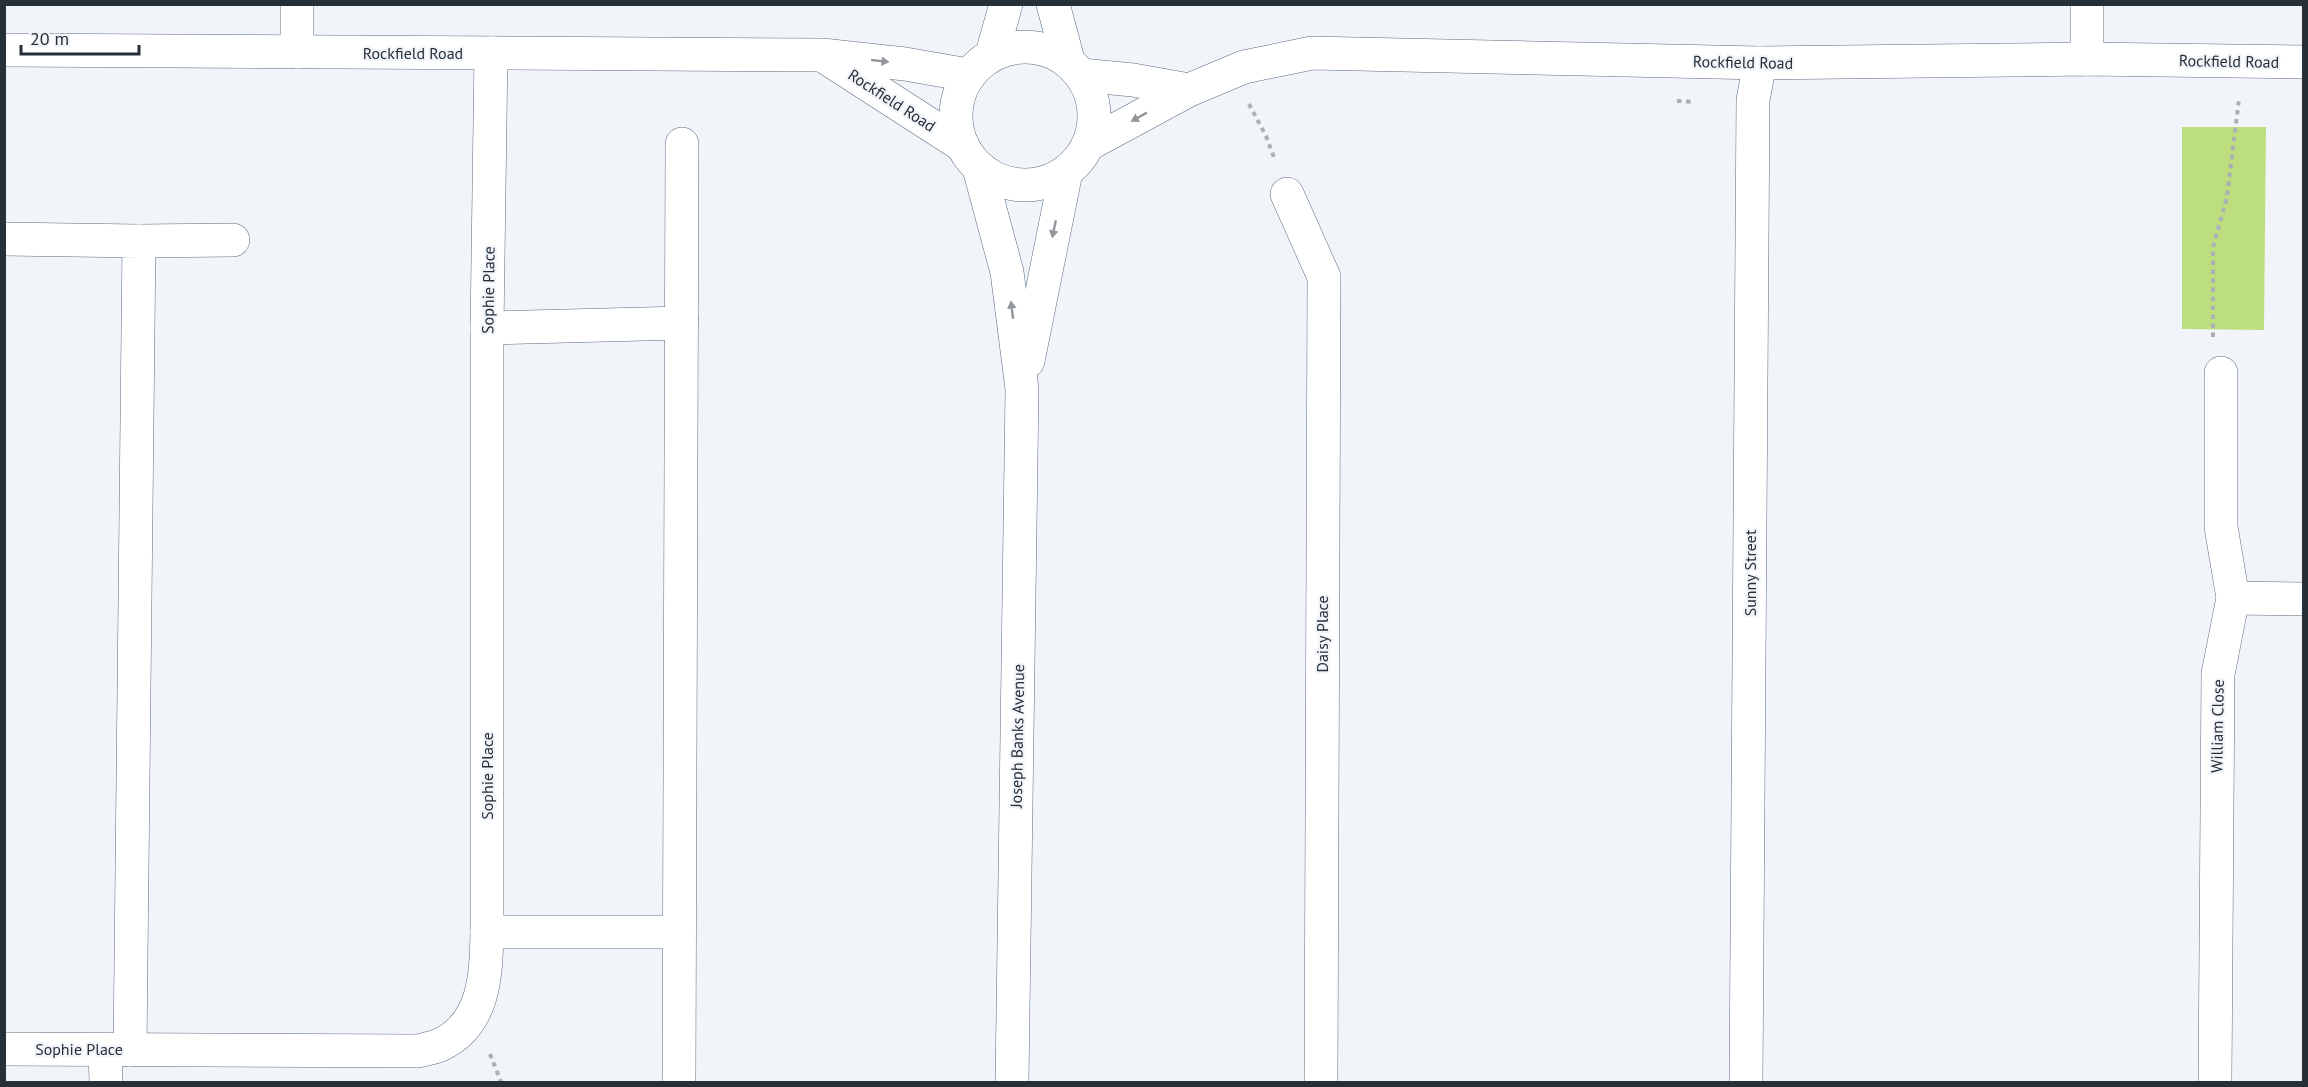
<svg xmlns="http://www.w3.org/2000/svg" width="2308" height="1087" viewBox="0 0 2308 1087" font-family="'PT Sans',sans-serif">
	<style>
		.green { fill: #bcde7e }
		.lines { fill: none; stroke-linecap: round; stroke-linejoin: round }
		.minor-casing { stroke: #5b6d80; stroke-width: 34 }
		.tertiary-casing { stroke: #5b6d80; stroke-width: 34 }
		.path { stroke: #abb0b6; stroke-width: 4; stroke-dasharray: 4.5 4.5; stroke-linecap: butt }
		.minor { stroke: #fff; stroke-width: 33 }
		.tertiary { stroke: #fff; stroke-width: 33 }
		.oneway { fill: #93979b }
		.labels { text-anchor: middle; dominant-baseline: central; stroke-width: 4.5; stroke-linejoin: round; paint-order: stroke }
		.street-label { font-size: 16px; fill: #272f37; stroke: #f1f5fa }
	</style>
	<rect width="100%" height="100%" fill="#f1f5fa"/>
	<polygon class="green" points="2182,127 2266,127 2264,330 2182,329"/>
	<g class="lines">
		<g class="minor-casing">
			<g id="minor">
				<polyline points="2087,4 2087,59"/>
				<polyline points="4,50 822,55 905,64 968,75 971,72"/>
				<polyline points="297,52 297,4"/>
				<polyline points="828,59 963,146"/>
				<polyline points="1081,75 1133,80 1189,90"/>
				<polyline points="1089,144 1189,90 1244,67 1312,53 1760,63 2087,59 2304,62"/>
				<polyline points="1287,194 1324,277 1321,1082"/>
				<polyline points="4,239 139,241 130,1050"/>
				<polyline points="139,241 233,240"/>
				<polyline points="487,328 682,323"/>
				<polyline points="2233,598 2304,599"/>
				<polyline points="487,932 679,932"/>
				<path d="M4 1049 418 1051C425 1049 433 1048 440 1045 485 1024 486 975 487 932V328L491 53"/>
				<polyline points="105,1050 106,1082"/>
				<polyline points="679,1082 682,144"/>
				<polyline points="1746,1082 1753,100 1760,63"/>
				<polyline points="2215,1082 2218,674 2233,598 2221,527 2221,373"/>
			</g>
		</g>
		<g class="tertiary-casing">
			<g id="tertiary">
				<polyline points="1053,4 1068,60"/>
				<circle cx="1025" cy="116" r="69"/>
				<polyline points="992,54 1006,4"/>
				<polyline points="979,168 1007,272 1022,389 1012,1082"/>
				<polyline points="1028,361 1066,172"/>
			</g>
		</g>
		<g class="path">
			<polyline points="1677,101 1693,102"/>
			<polyline points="1249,104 1266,136 1275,160"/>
			<polyline points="2213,337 2213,247 2227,197 2239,99"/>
			<polyline points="490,1054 501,1082"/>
		</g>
		<use href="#minor" class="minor"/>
		<use href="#tertiary" class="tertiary"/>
	</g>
	<defs><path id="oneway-solid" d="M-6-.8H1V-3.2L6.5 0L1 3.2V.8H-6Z" transform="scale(1.5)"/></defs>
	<g class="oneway">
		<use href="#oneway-solid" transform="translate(880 61) rotate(6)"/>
		<use href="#oneway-solid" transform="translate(1139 117) rotate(151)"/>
		<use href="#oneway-solid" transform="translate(1054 229) rotate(102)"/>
		<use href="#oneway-solid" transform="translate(1012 310) rotate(-97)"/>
	</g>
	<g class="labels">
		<g class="street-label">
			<text x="413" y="53">Rockfield Road</text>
			<text transform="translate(2229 61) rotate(1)">Rockfield Road</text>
			<text transform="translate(1743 62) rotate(1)">Rockfield Road</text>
			<text transform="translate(892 100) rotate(33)">Rockfield Road</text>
			<text transform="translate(488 290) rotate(-89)">Sophie Place</text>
			<text transform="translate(1750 573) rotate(-90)">Sunny Street</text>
			<text transform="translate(1322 634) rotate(-90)">Daisy Place</text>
			<text transform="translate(2217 726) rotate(-89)">William Close</text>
			<text transform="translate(1017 736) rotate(-89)">Joseph Banks Avenue</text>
			<text transform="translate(487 776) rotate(-90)">Sophie Place</text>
			<text x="79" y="1049">Sophie Place</text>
		</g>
	</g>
	<rect width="2308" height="1087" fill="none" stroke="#272f37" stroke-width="12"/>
	<path d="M21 45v9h118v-9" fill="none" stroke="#272f37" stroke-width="3"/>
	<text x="30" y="45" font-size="18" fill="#272f37" stroke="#f1f5fa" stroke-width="4.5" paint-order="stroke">20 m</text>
</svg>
